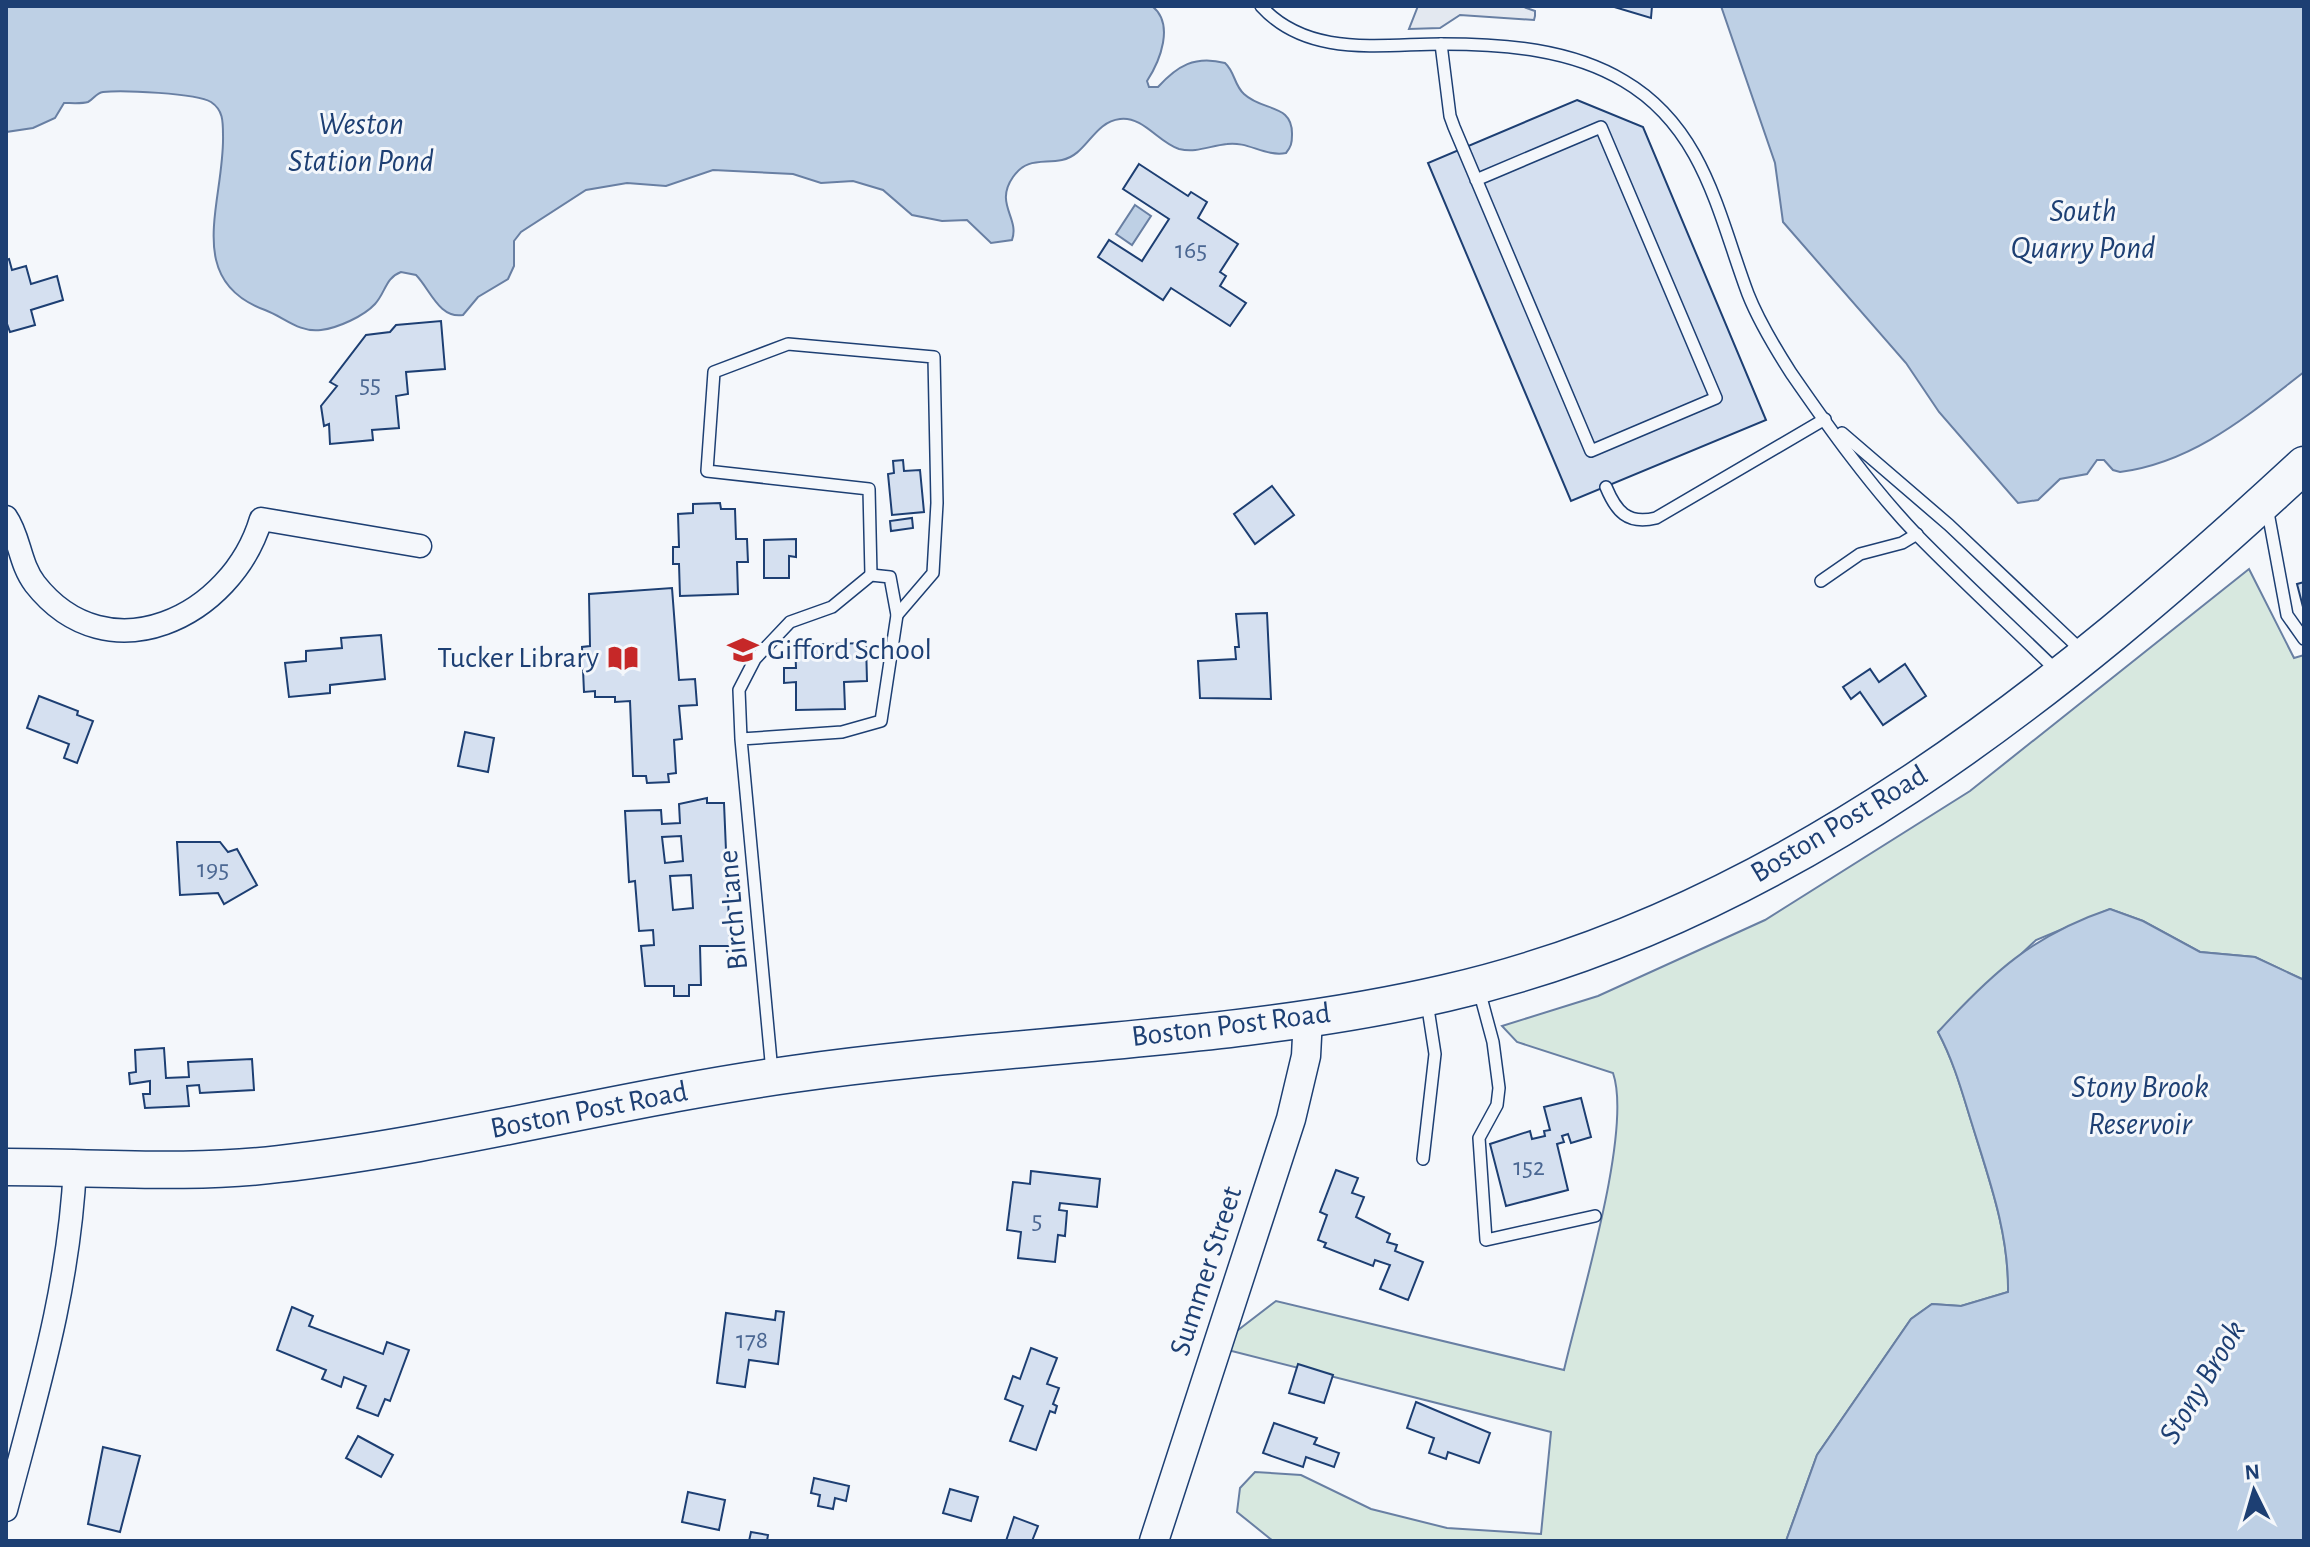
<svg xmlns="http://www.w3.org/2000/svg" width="2310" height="1547" viewBox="0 0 2310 1547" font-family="'Alegreya Sans',sans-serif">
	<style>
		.green { fill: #d7e8df; stroke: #687fa3; stroke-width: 2 }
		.parking { fill: #e3e8f0; stroke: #687fa3; stroke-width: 2 }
		.water { fill: #bed0e5; stroke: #687fa3; stroke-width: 2 }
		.building { fill: #d5e0f0; stroke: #1d3f73; stroke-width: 2; fill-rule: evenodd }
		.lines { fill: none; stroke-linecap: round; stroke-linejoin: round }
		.service-casing { stroke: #1d3f73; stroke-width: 14 }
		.minor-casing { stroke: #1d3f73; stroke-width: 25 }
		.tertiary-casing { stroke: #1d3f73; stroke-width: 31 }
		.primary-casing { stroke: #1d3f73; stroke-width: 39 }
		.service { stroke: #f4f7fb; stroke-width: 11 }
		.minor { stroke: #f4f7fb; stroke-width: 22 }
		.tertiary { stroke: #f4f7fb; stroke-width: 28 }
		.primary { stroke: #f4f7fb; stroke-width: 36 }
		.labels { text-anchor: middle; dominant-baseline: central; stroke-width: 6; stroke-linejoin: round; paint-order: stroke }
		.number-label { font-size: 26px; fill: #4b6792 }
		.poi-label { font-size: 30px; fill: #1d3f73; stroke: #f4f7fb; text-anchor: start }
		.street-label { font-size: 30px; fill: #1d3f73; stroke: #f4f7fb }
		.water-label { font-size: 32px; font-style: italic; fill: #1d3f73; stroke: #f4f7fb }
	</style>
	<rect width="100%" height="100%" fill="#f4f7fb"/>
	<path class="green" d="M2249 569 2294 658 2304 655V980L2255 957 2200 952 2143 921 2110 909 2036 940 1938 1032C1954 1062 1962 1092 1972 1124 1989 1180 2009 1233 2008 1292L1961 1306 1932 1304 1911 1319 1817 1455 1786 1541H1273L1237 1512 1240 1488 1255 1472 1301 1475 1371 1509 1447 1528 1541 1534 1551 1432 1216 1347 1276 1301 1564 1370C1579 1304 1633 1131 1613 1073L1517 1042 1502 1026 1598 996 1765 920 1970 791Z"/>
	<polygon class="parking" points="1418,6 1521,6 1535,11 1535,16 1534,20 1460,15 1440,28 1409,29"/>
	<g class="water">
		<path d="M6 6H1152C1175 24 1160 61 1147 81L1149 87H1158C1177 66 1195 55 1225 63 1235 72 1234 85 1244 94 1263 112 1293 103 1292 135 1292 143 1291 147 1286 153 1265 157 1248 141 1227 144 1209 146 1197 153 1179 149 1159 143 1143 116 1120 119 1093 122 1087 155 1062 160 1043 164 1027 157 1013 177 994 204 1020 218 1012 240L991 243 967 220 942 221 912 215 883 190 853 181 821 183 793 174 713 170 666 186 627 183 586 190 521 232 514 241V266L508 279 478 297 463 315C439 319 430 289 416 275L401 272C385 278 386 292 375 304 364 316 338 328 321 330 299 333 284 317 265 310 182 280 225 200 223 135 223 121 223 110 211 102 196 93 122 90 103 92 96 93 94 99 88 102 82 104 71 103 64 103L55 118 33 128 6 132Z"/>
		<path d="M1721 6H2304V372C2247 416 2194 462 2120 472L2113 470 2104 460H2097L2087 474 2060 479 2038 500 2018 503 1939 412 1906 363 1783 222 1775 163Z"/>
		<polygon points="1135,205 1151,216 1132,245 1116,234"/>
		<path d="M2110 909 2143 921 2200 952 2255 957 2304 980V1541H1786L1817 1455 1911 1319 1932 1304 1961 1306 2008 1292C2009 1233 1989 1179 1972 1124 1962 1092 1954 1062 1938 1032 1992 973 2033 935 2110 909Z"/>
	</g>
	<g class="building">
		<polygon points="1611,6 1652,6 1651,18"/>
		<polygon points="1577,100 1643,127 1766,420 1571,501 1428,163"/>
		<polygon points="1139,164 1188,196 1191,192 1207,202 1198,218 1238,244 1220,272 1226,276 1220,286 1246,303 1230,326 1171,288 1163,300 1098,257 1109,240 1142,261 1169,219 1123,189"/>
		<polygon points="9,259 12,270 26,266 31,284 57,276 63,300 31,310 35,325 10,332 6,321 6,260"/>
		<polygon points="441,321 445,369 406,372 408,394 396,396 399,428 372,430 373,440 330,444 329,424 324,426 321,406 337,386 330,382 366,335 390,332 396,325"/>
		<polygon points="903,460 904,471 920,470 924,512 892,515 888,474 894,473 893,461"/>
		<polygon points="1272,486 1294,515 1255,544 1234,514"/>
		<polygon points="720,503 721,509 735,509 736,539 747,539 748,562 737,562 738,594 680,596 679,564 673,564 673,547 679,547 678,514 693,513 693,504"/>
		<polygon points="912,518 913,528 891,531 890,521"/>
		<polygon points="796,539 796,557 789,556 789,578 764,578 764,540"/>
		<polygon points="2304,582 2304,607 2303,607 2297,584"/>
		<polygon points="672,588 679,680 695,679 697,705 679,706 682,739 674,740 676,773 668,774 669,782 647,783 646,776 633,776 630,701 615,702 615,697 595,697 595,691 584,692 582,647 590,646 589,594"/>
		<polygon points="1267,613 1271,699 1200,698 1198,661 1236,659 1235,647 1239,647 1236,614"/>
		<polygon points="381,635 385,679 330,685 330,693 289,697 285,663 306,661 306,651 342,648 341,638"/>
		<polygon points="866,643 867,681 844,682 845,709 796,710 796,682 784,683 784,668 796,668 795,645"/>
		<polygon points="1905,664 1926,696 1883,725 1860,692 1851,699 1843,687 1870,669 1879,682"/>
		<polygon points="39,696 78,711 77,715 93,721 77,763 64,758 69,744 27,728"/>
		<polygon points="465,732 494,738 488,772 458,766"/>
		<path d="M707 798V803H724L730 946H700L701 985H689V996H674V986H645L641 946 654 945 653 930 639 931 635 881 629 882 625 811 661 810 662 824 680 823 679 804ZM681 836 683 861 665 863 662 837ZM691 875 693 908 673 910 670 876Z"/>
		<polygon points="177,842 220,842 228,852 237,849 257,885 224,904 218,893 180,895"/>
		<polygon points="164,1048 166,1078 189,1077 188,1062 252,1059 254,1090 200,1093 199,1085 187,1086 189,1106 145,1108 143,1094 150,1094 150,1081 130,1084 129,1073 136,1072 135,1050"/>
		<polygon points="1581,1098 1591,1137 1571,1143 1568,1134 1562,1136 1564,1142 1557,1144 1568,1190 1506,1206 1490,1144 1530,1131 1532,1139 1545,1136 1544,1131 1550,1130 1544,1107"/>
		<polygon points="1336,1170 1358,1178 1352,1193 1364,1197 1356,1217 1390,1234 1387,1242 1397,1245 1395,1251 1423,1262 1408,1300 1380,1289 1390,1265 1375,1260 1373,1266 1324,1247 1326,1243 1318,1240 1327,1215 1320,1212"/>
		<polygon points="1031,1171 1100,1179 1097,1207 1060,1203 1059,1210 1067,1211 1065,1236 1058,1235 1055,1262 1018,1258 1021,1232 1007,1230 1013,1182 1030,1184"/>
		<polygon points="292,1307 313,1316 309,1326 383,1354 387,1342 409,1350 390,1401 385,1399 378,1416 357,1408 366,1386 344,1377 341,1387 322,1379 326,1370 277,1350"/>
		<polygon points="776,1311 784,1312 778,1364 749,1360 745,1387 717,1383 726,1313 775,1320"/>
		<polygon points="1031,1348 1057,1358 1047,1384 1059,1388 1053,1404 1057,1406 1055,1413 1050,1411 1036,1450 1010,1441 1023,1406 1005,1399 1013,1376 1020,1379"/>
		<polygon points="1298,1364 1333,1375 1324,1403 1289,1393"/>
		<polygon points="1416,1402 1490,1433 1479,1463 1448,1452 1446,1459 1429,1453 1434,1438 1407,1428"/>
		<polygon points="1274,1423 1317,1438 1314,1444 1339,1453 1334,1467 1306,1457 1303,1467 1263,1453"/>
		<polygon points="358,1436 393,1455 381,1477 346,1458"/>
		<polygon points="103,1447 140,1456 120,1532 88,1524"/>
		<polygon points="814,1478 849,1486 846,1501 835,1498 833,1509 818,1506 820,1495 811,1493"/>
		<polygon points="950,1489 978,1497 971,1521 943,1513"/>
		<polygon points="688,1492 725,1500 719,1530 682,1522"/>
		<polygon points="1014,1517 1038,1526 1032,1541 1006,1541"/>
		<polygon points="751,1532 768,1535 767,1541 749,1541"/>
	</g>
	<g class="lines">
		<g class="service-casing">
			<g id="service">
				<path d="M1261 6C1308 58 1381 44 1443 44 1504 44 1571 49 1624 81 1704 128 1718 214 1748 294 1759 322 1775 348 1791 373 1829 428 1871 487 1917 535 1962 581 2010 625 2056 670"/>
				<polyline points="1441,44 1450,116 1454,127 1591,451 1716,398 1601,127 1476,180"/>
				<polyline points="1842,433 1949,525 2081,650"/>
				<path d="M1606 487C1616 511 1627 525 1656 518L1825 419"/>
				<polyline points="2267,507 2287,615 2304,639"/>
				<polyline points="871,575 869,489 707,471 714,372 788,344 934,357 937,503 933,573 897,615"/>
				<polyline points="1821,581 1860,554 1902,543 1917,534"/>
				<polyline points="741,739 842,732 881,721 897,615 890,577 871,575 832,607 790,622 755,659 739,690 741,739 772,1072"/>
				<polyline points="1479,990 1493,1042 1499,1088 1497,1105 1479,1138 1486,1240 1595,1216"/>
				<polyline points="1423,1159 1435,1054 1427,1002"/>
			</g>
		</g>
		<g class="minor-casing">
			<g id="minor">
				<path d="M6 517C20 537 19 563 35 584 108 677 232 617 261 519L420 546"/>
				<path d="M6 1510C37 1392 69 1290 75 1167"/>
			</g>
		</g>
		<g class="tertiary-casing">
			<polyline id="tertiary" points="1154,1541 1291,1119 1306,1056 1308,1018"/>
		</g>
		<g class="primary-casing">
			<path id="primary" d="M6 1167C96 1167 190 1175 279 1164 452 1144 621 1098 793 1074 1010 1043 1233 1042 1446 993 1779 917 2059 692 2304 465"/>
		</g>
		<use href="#service" class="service"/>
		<use href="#minor" class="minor"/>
		<use href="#tertiary" class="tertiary"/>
		<use href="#primary" class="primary"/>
	</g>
	<defs>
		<g id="school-bare" transform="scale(2.4)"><path d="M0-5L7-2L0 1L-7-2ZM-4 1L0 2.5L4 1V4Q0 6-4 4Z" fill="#c62828" stroke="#f4f7fb" stroke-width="2.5" paint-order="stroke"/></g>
		<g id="library-bare" transform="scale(2.4)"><path d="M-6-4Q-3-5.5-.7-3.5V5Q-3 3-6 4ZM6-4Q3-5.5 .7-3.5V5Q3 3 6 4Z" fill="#c62828" stroke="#f4f7fb" stroke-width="2.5" paint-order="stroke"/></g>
	</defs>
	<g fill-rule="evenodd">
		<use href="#school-bare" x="743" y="650"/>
		<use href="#library-bare" x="623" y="658"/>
	</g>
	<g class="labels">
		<g class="number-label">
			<text x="1191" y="250">165</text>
			<text x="370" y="384">55</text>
			<text x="213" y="869">195</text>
			<text x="1529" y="1167">152</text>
			<text x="1037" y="1220">5</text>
			<text x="752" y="1340">178</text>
		</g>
		<g class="poi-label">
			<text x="767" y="650">Gifford School</text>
			<text x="599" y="658" text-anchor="end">Tucker Library</text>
		</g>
		<g class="street-label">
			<text transform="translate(1839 824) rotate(-31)">Boston Post Road</text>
			<text transform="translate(733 910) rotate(-95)">Birch Lane</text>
			<text transform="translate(1231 1025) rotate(-7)">Boston Post Road</text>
			<text transform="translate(589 1110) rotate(-11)">Boston Post Road</text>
			<text transform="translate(1206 1271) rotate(-72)">Summer Street</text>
		</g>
		<g class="water-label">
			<text x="361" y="124">Weston<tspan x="361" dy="37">Station Pond</tspan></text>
			<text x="2083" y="211">South<tspan x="2083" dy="37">Quarry Pond</tspan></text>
			<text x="2140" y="1087">Stony Brook<tspan x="2140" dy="37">Reservoir</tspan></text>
			<text transform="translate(2202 1382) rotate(-59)">Stony Brook</text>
		</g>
	</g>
	<rect width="2310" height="1547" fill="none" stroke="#1d3f73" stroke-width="16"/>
	<g transform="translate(2254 1491) rotate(355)" stroke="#f4f7fb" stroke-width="6" paint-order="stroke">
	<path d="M0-6L14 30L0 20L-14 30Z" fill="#1d3f73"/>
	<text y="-12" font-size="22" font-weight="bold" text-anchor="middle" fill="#1d3f73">N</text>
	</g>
</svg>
